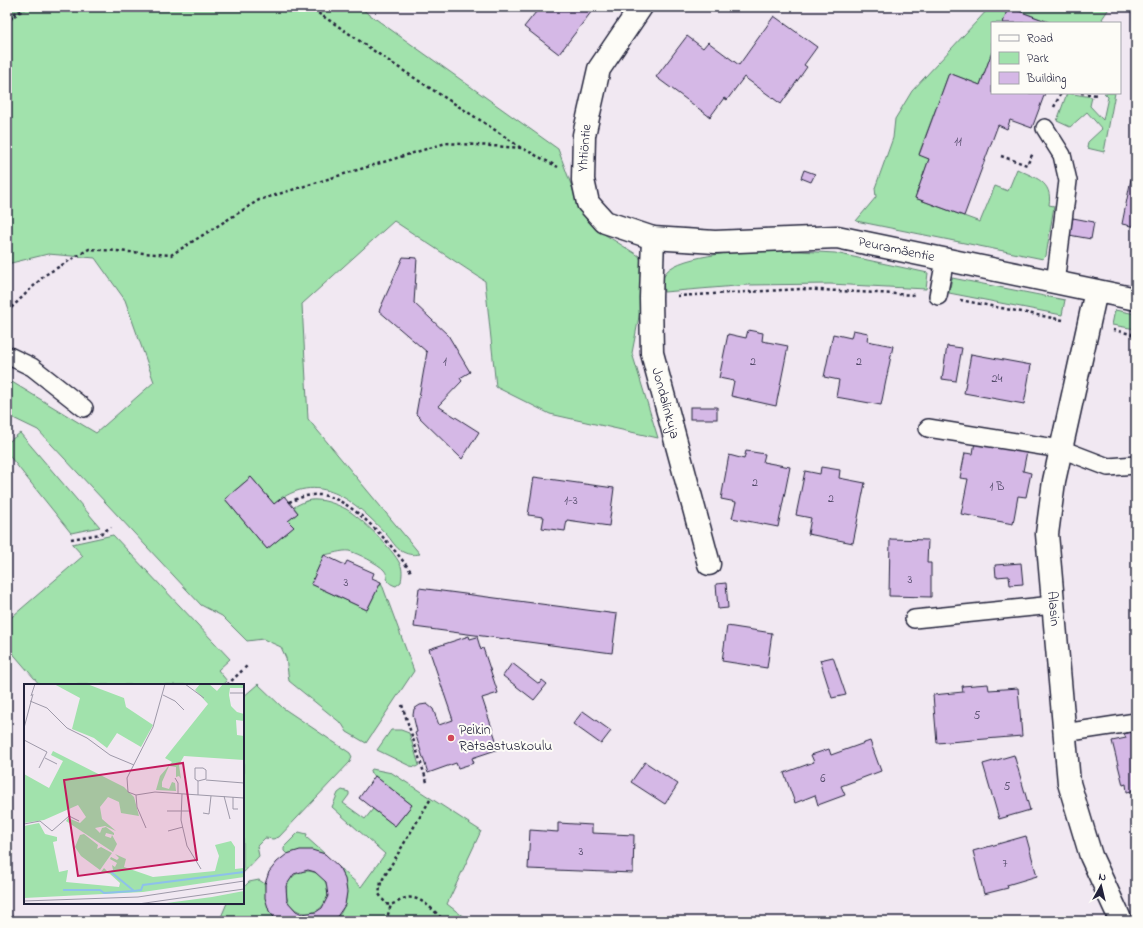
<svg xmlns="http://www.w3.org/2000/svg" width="1143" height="928" viewBox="0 0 1143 928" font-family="'Indie Flower',sans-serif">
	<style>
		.green { fill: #a1e2ac; stroke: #628274 }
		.building { fill: #d5b8e6; stroke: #22223b; fill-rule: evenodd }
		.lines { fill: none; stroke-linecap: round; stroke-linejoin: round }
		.service-casing { stroke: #22223b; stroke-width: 20 }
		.minor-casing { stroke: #22223b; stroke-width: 25 }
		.tertiary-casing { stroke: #22223b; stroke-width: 25 }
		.path { stroke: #22223b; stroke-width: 2.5; stroke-dasharray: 3 3; stroke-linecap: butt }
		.service { stroke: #fdfcf7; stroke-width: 17 }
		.minor { stroke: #fdfcf7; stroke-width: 22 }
		.tertiary { stroke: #fdfcf7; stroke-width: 22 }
		.poi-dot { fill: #d1495b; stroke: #fdfcf7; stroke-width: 1.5 }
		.labels { text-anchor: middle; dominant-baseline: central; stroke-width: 4; stroke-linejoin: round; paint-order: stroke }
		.number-label { font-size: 12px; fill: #4f4866 }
		.street-label { font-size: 14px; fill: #22223b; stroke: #fdfcf7 }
		.poi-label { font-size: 14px; fill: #22223b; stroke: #fdfcf7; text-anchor: start }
		.inset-river { fill: none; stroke: #8ec1ea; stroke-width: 2 }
		.inset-road { fill: none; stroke: #9e99a9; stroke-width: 1 }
		.view { fill: #c2185b; fill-opacity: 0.15; stroke: #c2185b; stroke-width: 2 }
		.inset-edge { fill: none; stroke: #22223b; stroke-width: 2 }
	</style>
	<rect width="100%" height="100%" fill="#f1e8f2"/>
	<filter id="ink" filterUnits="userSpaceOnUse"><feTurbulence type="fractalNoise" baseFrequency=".025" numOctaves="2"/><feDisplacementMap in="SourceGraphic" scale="8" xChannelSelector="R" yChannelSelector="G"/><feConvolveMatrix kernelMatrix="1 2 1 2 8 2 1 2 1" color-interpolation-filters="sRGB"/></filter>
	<g filter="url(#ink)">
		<g class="green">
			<path d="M7 7H359L558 149 580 209 604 234 639 256 645 270V285L632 353 658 438 550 414 496 387 485 281 394 221 302 304 308 419 420 554C414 555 409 555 403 552 396 549 391 539 386 534 355 501 318 468 274 504L251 477 225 499 267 549 293 527 288 521 298 513 294 507C301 503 309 499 317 500 326 500 338 505 346 509 360 517 393 549 400 564 403 569 402 576 401 582L396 586C383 582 390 577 384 570 379 564 357 553 349 551 342 550 331 554 324 555L311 584 367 610 381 582 414 671 366 743 347 732 342 724 289 681 286 658 281 647 263 639 247 641 222 616 201 605 38 430 7 415V379L96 433 154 382 125 300 95 258 48 254 7 264Z"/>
			<path d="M990 7H1110L1102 19 1106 23H1051L1009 7 1003 23H992V52L980 85 949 73 919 154 929 159 915 198 980 222 995 186 1008 191 1017 169C1035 178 1053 181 1049 205L1054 206 1046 256 1043 259 856 221 876 197 875 188 893 138 895 119 912 91Z"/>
			<polygon points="1067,93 1092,97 1090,106 1103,120 1108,97 1104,93 1115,93 1104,152 1087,148 1088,142 1102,129 1087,112 1070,127 1057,121"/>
			<path d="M764 249 835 253 928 273 926 289 830 284 748 285 664 292C664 287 662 280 664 276 671 255 743 252 764 249Z"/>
			<polygon points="952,278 1065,300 1062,315 949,293"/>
			<polygon points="1115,310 1136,314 1136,329 1112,325"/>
			<polygon points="20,433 100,527 71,533 7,453 7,443"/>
			<polygon points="113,535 230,659 218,670 227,681 223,685 40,685 10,650 7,621 83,556 72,544"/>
			<polygon points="258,684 283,708 350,753 352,757 350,762 279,837 273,839 265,838 257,846 259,856 243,873 243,697"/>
			<polygon points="391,730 401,730 409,733 419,765 416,767 410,766 377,750"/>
			<path d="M372 769 392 773 481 831 447 904 469 921H334C350 906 349 885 339 867L361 887 385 854 332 807 338 793 342 790 349 792V795L343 803 365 819 373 809 395 826 412 805 370 772Z"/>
			<path d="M299 832 307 834 306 837 325 854C311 850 301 850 287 854L284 851V847Z"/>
			<circle cx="307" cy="892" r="21"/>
			<path d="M259 880 265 884C265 899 268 909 277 921H222L221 917 227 903H243V888L249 882Z"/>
		</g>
		<g class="building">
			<polygon points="540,7 595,7 559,54 524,27"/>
			<polygon points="1008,7 1051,23 1003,23"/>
			<polygon points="774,16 817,47 804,65 807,67 781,104 744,77 727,100 724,98 710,117 656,77 687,36 703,48 708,42 739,65"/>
			<polygon points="992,52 992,93 1045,93 1032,128 1010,120 1007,129 998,125 964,216 915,198 929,159 919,155 949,73 980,85"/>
			<polygon points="804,170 815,174 811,182 801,178"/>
			<polygon points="1131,179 1136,180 1136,227 1122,224"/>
			<polygon points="1073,218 1094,222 1091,239 1069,235"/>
			<polygon points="403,257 417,258 414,303 448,335 470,372 460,378 462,381 438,406 479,432 462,459 416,414 427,352 379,311"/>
			<polygon points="748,330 763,333 762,341 788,346 776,406 731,396 734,381 719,378 728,334 746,338"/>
			<polygon points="853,330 868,333 867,341 893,346 881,405 836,397 839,380 824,377 833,334 851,338"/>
			<polygon points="947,346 962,348 956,381 942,379"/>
			<polygon points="971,354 1031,365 1024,404 964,393"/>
			<rect x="690" y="407" width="27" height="12"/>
			<polygon points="975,441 1027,451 1023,471 1031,473 1026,497 1018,496 1013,524 961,514 968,479 960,478 965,453 973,454"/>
			<polygon points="746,451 765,454 763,462 790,467 778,527 732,518 736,502 721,499 729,455 744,459"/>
			<polygon points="821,467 840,470 839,478 865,483 853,543 808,534 811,518 796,515 805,471 820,474"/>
			<polygon points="251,477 274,504 284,496 298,513 288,521 294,527 267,549 225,499"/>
			<polygon points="534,477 614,488 609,526 567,520 565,531 542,528 544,517 528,515"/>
			<polygon points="890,539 928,540 927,563 931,563 931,597 889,596"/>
			<polygon points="324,555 345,565 347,561 374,573 372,578 381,582 367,610 311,584"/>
			<polygon points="1021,563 1023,584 1010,585 1009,576 996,577 995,565"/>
			<polygon points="726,583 728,608 718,609 716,584"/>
			<polygon points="419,588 617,614 612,653 414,627"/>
			<polygon points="727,626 772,633 767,668 722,661"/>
			<polygon points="469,636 470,639 477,637 481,650 483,648 498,693 482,698 499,749 472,758 474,763 458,768 456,763 428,773 415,733 417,732 413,715 414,709 420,705 427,704 433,709 439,725 453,720 429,649"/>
			<polygon points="833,657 846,695 832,698 820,660"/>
			<polygon points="512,663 539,684 542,680 547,684 534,700 503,676"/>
			<polygon points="988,684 989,690 1018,688 1022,736 937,743 933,695 963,692 962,686"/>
			<polygon points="583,711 611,731 601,744 573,724"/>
			<polygon points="1136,731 1136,790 1127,792 1126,784 1123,785 1112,741 1126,738 1124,734"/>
			<polygon points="870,741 881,771 841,786 845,795 818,805 815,795 795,803 784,773 814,762 811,755 829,749 831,755"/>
			<polygon points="1014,755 1030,810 999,819 983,764"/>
			<polygon points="645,762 678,784 665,804 631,782"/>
			<polygon points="375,776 412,805 395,826 359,798"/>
			<polygon points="558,823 592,825 592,833 634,835 633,873 528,869 530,830 558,832"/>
			<polygon points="1026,836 1037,876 1007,885 1008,888 984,894 973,851"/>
			<path d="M300 850H312L325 854 339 867 345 879 347 892 345 905 334 921H277L269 911 265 898V884L269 872 277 862 287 854ZM308 870 315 872 326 882 328 896 322 908 316 912 302 914 296 911 287 901 286 886 294 874Z"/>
		</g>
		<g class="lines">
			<g class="service-casing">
				<g id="service">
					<polyline points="1045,128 1062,155 1068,181 1055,283"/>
					<polyline points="938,296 945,260"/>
					<polyline points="7,355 32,367 84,408"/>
					<polyline points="928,428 1061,449 1108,467 1136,465"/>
					<polyline points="914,619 1053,605"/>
					<polyline points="1064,733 1136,722"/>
				</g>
			</g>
			<g class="minor-casing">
				<g id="minor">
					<path id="s1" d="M653 238 651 298 652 353 709 564"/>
					<path id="s2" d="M1096 291 1054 481 1047 534 1069 783 1091 856 1121 921"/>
				</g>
			</g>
			<g class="tertiary-casing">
				<g id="tertiary">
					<path id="s3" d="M641 7 599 69 584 135 583 180 588 203 605 222 653 238 715 242 837 237 1136 299"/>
				</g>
			</g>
			<g class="path">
				<path d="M308 7C340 26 370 49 401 69 441 96 482 120 521 148"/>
				<polyline points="14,16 27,7"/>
				<polyline points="7,24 20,7"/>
				<polyline points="1081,93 1097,95"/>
				<polyline points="1054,107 1061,93"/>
				<polyline points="1001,156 1027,165 1033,153"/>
				<polyline points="677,296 801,289 915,295"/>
				<polyline points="960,300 1063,320"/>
				<polyline points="7,312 45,275 89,249 171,255 259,200 446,143 522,148 558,167"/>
				<polyline points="1113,330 1136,335"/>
				<path d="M289 502C299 498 308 494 319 495 352 496 394 548 412 573"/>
				<polyline points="71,539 100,534 111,527"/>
				<polyline points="227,685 248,665"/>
				<polyline points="402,705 427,782"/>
				<path d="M430 800 381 882 379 894 386 904C392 906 397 902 403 899 419 892 434 912 445 921"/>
				<polyline points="386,921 391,905"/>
			</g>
			<use href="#service" class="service"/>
			<use href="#minor" class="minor"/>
			<use href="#tertiary" class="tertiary"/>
		</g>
	</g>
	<circle class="poi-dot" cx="451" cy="738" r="4"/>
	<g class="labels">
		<g class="number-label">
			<text x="958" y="142">11</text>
			<text x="445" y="362">1</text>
			<text x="753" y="362">2</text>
			<text x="859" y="362">2</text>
			<text x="997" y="379">24</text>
			<text x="755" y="483">2</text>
			<text x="997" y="487">1 B</text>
			<text x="831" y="499">2</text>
			<text x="571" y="501">1-3</text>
			<text x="910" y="580">3</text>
			<text x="346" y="583">3</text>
			<text x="977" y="716">5</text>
			<text x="823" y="779">6</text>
			<text x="1007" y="787">5</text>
			<text x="581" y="852">3</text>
			<text x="1005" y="864">7</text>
		</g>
		<g class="street-label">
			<text transform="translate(585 148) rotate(-85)">Yhtiöntie</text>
			<text stroke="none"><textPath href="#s3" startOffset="532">Peuramäentie</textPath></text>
			<text stroke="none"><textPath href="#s1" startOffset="167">Jondalinkuja</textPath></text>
			<text stroke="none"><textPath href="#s2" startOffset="323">Alasin</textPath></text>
		</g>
		<g class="poi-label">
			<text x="459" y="730">Peikin<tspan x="459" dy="16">Ratsastuskoulu</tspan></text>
		</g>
	</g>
	<g transform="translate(24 684)">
		<rect width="220" height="220" fill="#f1e8f2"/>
		<path d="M30 0H63L100 14 102 23 129 41 117 63 93 49 83 64 70 54 48 45 56 14ZM176 0H185L193 7 199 0H220V4H206L205 11 207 22 213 28 220 30V37L212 36 213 51 220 52V76L160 72 155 81 157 95 155 92 152 93V83L145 82 138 98V103L145 105 148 98 151 99 152 107 132 106 136 92 148 78 141 74 184 20 171 6ZM29 67 100 103 110 113 115 132 97 129 95 118 84 113 76 123 78 135 92 147 81 142 71 144 76 149 78 144 82 143 90 149V151L82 149 81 152 87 154 88 151 93 160 89 168 42 137 44 134 56 139 62 133 54 121 20 136 0 139V90L25 104 39 77 27 71ZM15 139 21 150 33 153V157L29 158 35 188 44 186 42 198 95 203 96 199 86 190 77 188 80 184 84 188 89 186 88 181 91 183 93 179 86 175 87 173 93 176 95 174 91 170 102 175 100 183 129 193 191 187 195 172 191 161 207 157 211 163V185L220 184V193L119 208 0 214V142ZM60 150 74 161 73 165 77 163 88 169 76 186 57 172 51 163 56 151ZM220 207V220H135L188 213Z" fill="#a1e2ac"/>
		<path class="inset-river" d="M87 188 110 207 117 206 119 201 220 188M39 206H76L80 209 109 207"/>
		<path class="inset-road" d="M141 0 129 43 103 94 104 108 112 111 131 108 220 114M161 0 180 14M206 9H220M139 11 151 17 160 26M7 12 11 0M6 17 23 24 43 44 63 54 86 71 110 81M0 44 9 10M0 56 23 68 15 84M21 74 33 80M151 94 154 99V110M182 96 220 99M158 110 157 136 163 162 177 185M112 111 113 123 122 144M174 111V97L171 95V84H179L182 86V95L174 97M200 112 206 135M209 113V125H214M143 127H167M179 129 185 130 187 112M0 140 16 137 28 147 45 132 55 137M144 147 159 143M0 217 114 213 220 197M114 220 220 205"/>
		<path class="view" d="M159 79 173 176 54 192 40 96Z"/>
		<rect width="220" height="220" class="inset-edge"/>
	</g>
	<rect width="1143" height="928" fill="none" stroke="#fdfcf7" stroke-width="24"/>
	<rect x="12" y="12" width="1119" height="904" fill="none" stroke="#22223b" stroke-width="1.5" filter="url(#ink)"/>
	<rect x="991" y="22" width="130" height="72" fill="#fdfcf7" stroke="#a5a5ac"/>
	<rect x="999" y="35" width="20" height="6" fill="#fdfcf7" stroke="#a5a5ac"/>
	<text x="1027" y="42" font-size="12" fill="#22223b">Road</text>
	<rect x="999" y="52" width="20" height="12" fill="#a1e2ac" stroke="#a5a5ac"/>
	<text x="1027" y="62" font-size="12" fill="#22223b">Park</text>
	<rect x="999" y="72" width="20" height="12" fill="#d5b8e6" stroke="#a5a5ac"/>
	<text x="1027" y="82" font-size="12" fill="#22223b">Building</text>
	<g transform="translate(1101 886) rotate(8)" stroke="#fdfcf7" stroke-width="3" paint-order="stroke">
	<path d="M0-3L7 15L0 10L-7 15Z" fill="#22223b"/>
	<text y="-6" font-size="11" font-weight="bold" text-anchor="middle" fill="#22223b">N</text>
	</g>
</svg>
